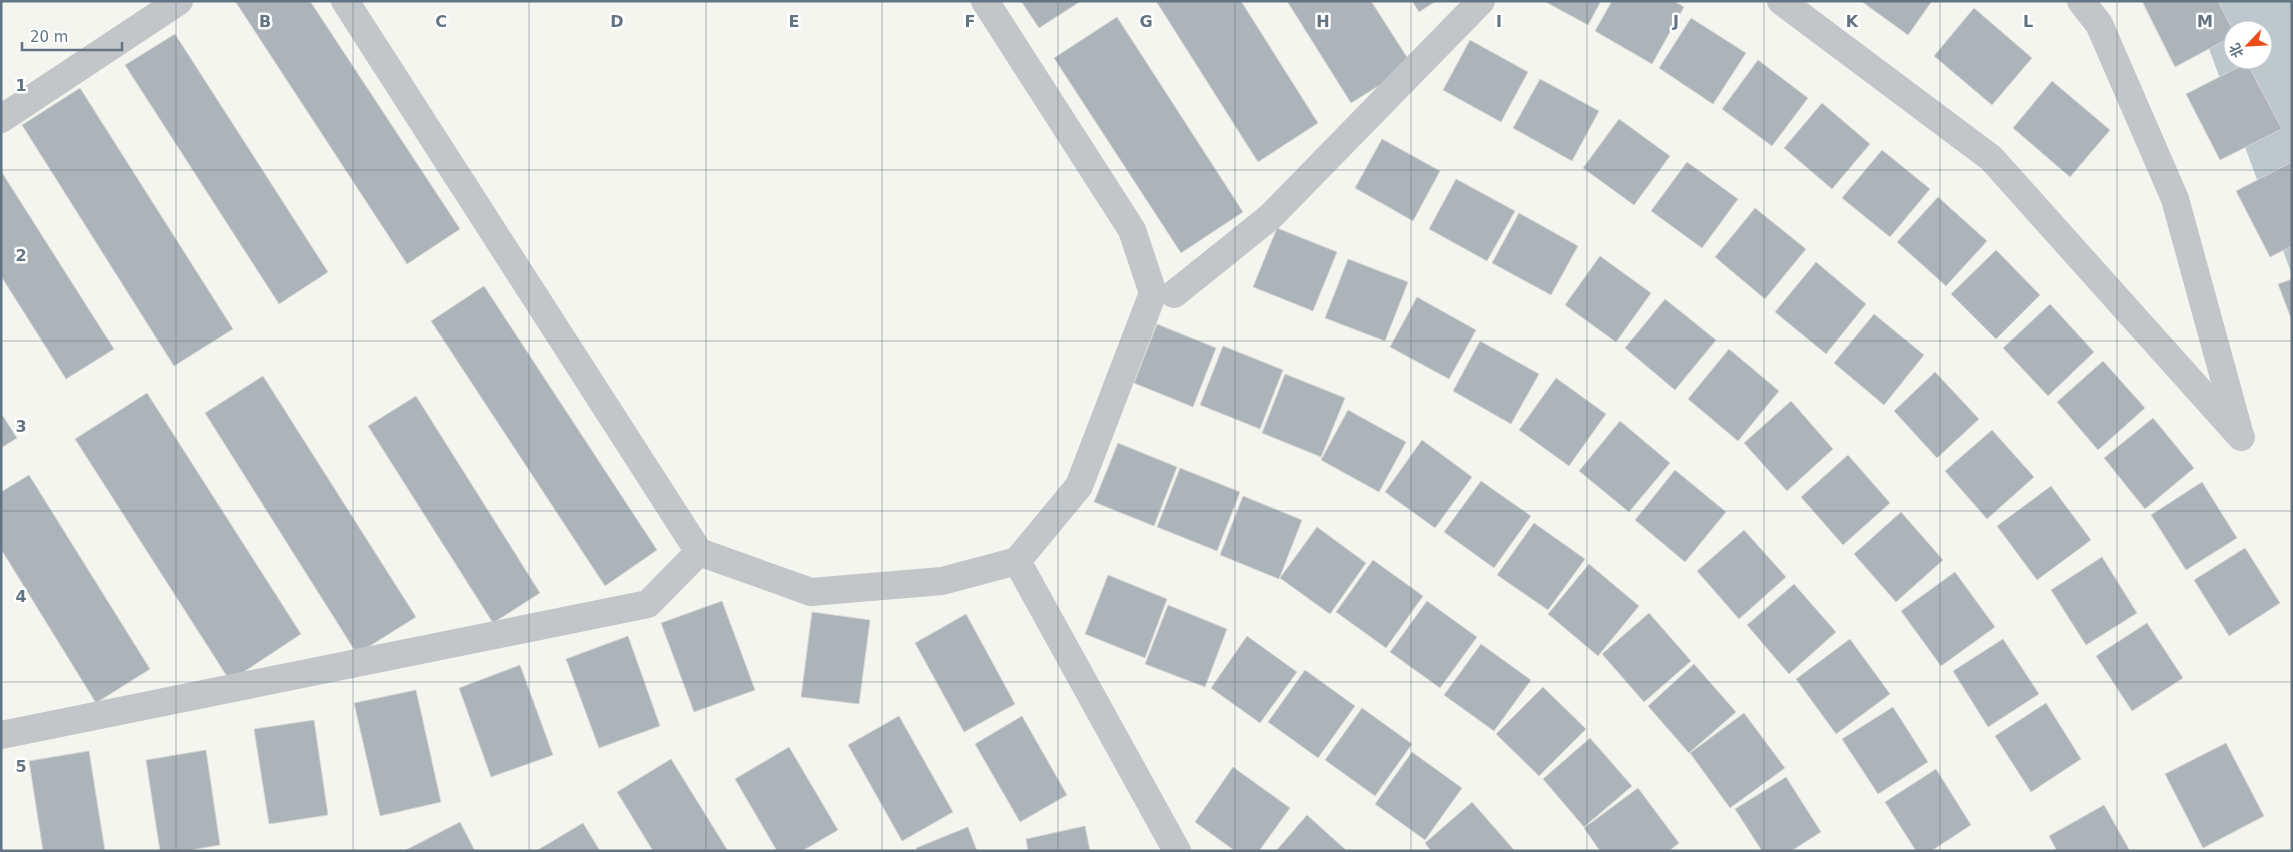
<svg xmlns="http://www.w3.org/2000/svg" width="2293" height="852" viewBox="0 0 2293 852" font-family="'DejaVu Sans','Noto Sans SC',sans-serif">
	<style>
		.water { fill: #bdc8cd; fill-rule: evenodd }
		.building { fill: #acb4b9; stroke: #d6d6d3 }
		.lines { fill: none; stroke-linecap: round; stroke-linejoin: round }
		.minor { stroke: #c2c6c9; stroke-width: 28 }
		.grid { fill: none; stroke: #627483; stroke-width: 1; stroke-opacity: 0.55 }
		.grid-label { font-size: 16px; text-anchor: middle; font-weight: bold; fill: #627483; stroke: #fff; stroke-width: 5; stroke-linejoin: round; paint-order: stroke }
	</style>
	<rect width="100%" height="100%" fill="#f5f5f0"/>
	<path class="water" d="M2183 1H2292V275L2204 35ZM2233 30H2263V60H2233Z"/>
	<g class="building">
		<polygon points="235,1 310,1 460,229 407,264"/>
		<polygon points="1021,1 1081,1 1039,28"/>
		<polygon points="1156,1 1241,1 1318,123 1258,162"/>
		<polygon points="1287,1 1371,1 1412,65 1351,103"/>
		<polygon points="1412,1 1436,1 1419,12"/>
		<polygon points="1544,1 1601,1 1588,25"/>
		<polygon points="1612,1 1674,1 1684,7 1652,64 1595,31"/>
		<polygon points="1861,1 1932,1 1908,35"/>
		<polygon points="2142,1 2218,1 2233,30 2233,36 2175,67"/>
		<polygon points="1974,8 2032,58 1992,105 1934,56"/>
		<polygon points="1117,17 1243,212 1181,253 1054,58"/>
		<polygon points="1691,18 1746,53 1713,104 1659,68"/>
		<polygon points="175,34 328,272 279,304 125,65"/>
		<polygon points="1470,40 1528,72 1501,122 1443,90"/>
		<polygon points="1758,60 1808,98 1772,146 1722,109"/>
		<polygon points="2247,63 2282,129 2220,160 2186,94"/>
		<polygon points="1540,79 1599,111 1572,161 1513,128"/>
		<polygon points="2052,81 2110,130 2070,177 2013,128"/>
		<polygon points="80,88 233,329 174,366 22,125"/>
		<polygon points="1822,103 1870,144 1832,189 1784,148"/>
		<polygon points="1619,119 1670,156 1634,205 1583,168"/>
		<polygon points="1382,139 1440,171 1413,221 1355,188"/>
		<polygon points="1882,150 1930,189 1890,237 1842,198"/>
		<polygon points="1687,162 1738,199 1702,248 1651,211"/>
		<polygon points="2292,162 2292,246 2270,257 2236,191"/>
		<polygon points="1,171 114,349 66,379 1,276"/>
		<polygon points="1456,179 1515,211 1487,261 1429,229"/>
		<polygon points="1938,197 1987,241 1946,286 1897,242"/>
		<polygon points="1755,208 1806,249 1765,299 1715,257"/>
		<polygon points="1519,213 1578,246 1551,295 1492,263"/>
		<polygon points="1277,228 1337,252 1313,311 1253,287"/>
		<polygon points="1996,250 2040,295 1996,339 1951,294"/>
		<polygon points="1600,256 1651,293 1616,342 1565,305"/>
		<polygon points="1348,259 1408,282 1385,341 1325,318"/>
		<polygon points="1816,262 1866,304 1826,354 1775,312"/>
		<polygon points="2292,279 2292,321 2278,284"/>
		<polygon points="484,286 657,550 605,586 431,321"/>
		<polygon points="1417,297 1476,330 1449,379 1390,347"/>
		<polygon points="1665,299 1716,340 1675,390 1625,348"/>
		<polygon points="2050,304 2094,352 2048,396 2003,348"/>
		<polygon points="1874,314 1924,355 1884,405 1834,363"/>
		<polygon points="1157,324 1216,348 1193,407 1134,383"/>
		<polygon points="1480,341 1539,374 1511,424 1453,391"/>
		<polygon points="1223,346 1283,370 1260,429 1200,405"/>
		<polygon points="1729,349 1779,391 1738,441 1688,399"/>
		<polygon points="2103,361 2145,408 2098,450 2057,402"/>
		<polygon points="1935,372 1979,419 1937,458 1894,411"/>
		<polygon points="1285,374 1345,398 1321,457 1262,433"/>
		<polygon points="263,376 416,617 357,654 205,413"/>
		<polygon points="1556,378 1606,414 1569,466 1519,430"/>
		<polygon points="147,393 301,634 230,681 75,439"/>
		<polygon points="416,396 540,593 493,623 368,426"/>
		<polygon points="1791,401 1833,449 1787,491 1744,443"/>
		<polygon points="1348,410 1406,442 1379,492 1321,460"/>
		<polygon points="1,413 17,438 1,448"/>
		<polygon points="2153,418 2194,468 2145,509 2104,458"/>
		<polygon points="1620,421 1670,463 1629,512 1579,471"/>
		<polygon points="1992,430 2034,477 1987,519 1945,471"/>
		<polygon points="1422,440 1472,477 1435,528 1385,492"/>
		<polygon points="1118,443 1177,467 1154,526 1094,502"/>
		<polygon points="1848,455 1890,503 1843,545 1801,497"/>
		<polygon points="1180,468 1240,492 1217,551 1157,527"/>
		<polygon points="1675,470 1726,512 1685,562 1635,520"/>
		<polygon points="29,475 150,669 96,703 1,549 1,492"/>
		<polygon points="1481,481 1531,516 1494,568 1444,532"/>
		<polygon points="2202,482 2237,538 2186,570 2151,515"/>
		<polygon points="2051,486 2091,540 2037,580 1997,526"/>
		<polygon points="1243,496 1302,520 1279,579 1220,555"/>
		<polygon points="1901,512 1943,560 1896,602 1854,554"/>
		<polygon points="1534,523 1585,559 1548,610 1497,575"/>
		<polygon points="1317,527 1366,563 1330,614 1280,578"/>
		<polygon points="1744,530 1786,577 1739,619 1697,571"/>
		<polygon points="2245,548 2280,603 2229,636 2194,580"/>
		<polygon points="2102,557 2137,613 2086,645 2051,590"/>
		<polygon points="1373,560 1423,596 1386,648 1336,612"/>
		<polygon points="1589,564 1639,606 1598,656 1548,614"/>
		<polygon points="1955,572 1995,627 1941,666 1901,611"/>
		<polygon points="1108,575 1167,599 1145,658 1085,634"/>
		<polygon points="1794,584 1836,632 1789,674 1747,625"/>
		<polygon points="722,601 755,690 694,712 661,623"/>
		<polygon points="1427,601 1477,637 1440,688 1390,652"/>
		<polygon points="1168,605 1227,629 1205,687 1145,664"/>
		<polygon points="812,612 870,620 859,704 801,697"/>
		<polygon points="1649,613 1691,661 1644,702 1602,654"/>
		<polygon points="966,614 1015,704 964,732 915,643"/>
		<polygon points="2147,623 2183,678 2132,711 2096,656"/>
		<polygon points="628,636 660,726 599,748 566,659"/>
		<polygon points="1247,636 1297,672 1260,723 1211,688"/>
		<polygon points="1850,639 1890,694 1836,734 1796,679"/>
		<polygon points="2003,639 2039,694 1988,727 1953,671"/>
		<polygon points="1481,644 1531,680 1494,731 1444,695"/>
		<polygon points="1694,664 1736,712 1689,753 1648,706"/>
		<polygon points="520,665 553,755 491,777 459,688"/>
		<polygon points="1305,670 1355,706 1318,758 1268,722"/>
		<polygon points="1543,687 1586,729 1539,776 1496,734"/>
		<polygon points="416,690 441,802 380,816 354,703"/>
		<polygon points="2046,703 2081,759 2031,792 1995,736"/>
		<polygon points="1893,707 1928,762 1878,794 1842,739"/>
		<polygon points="1362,708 1412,744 1375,796 1325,760"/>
		<polygon points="1744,713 1785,768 1730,808 1690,753"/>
		<polygon points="899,716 953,812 902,841 848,745"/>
		<polygon points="1022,716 1067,795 1020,822 975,744"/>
		<polygon points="314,720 328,815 269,824 254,729"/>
		<polygon points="1590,738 1632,786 1584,827 1543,779"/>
		<polygon points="2226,743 2264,816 2203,848 2165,774"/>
		<polygon points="789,747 838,830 802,851 777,851 735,779"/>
		<polygon points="206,750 220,845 185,851 160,851 146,760"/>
		<polygon points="89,751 105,851 43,851 29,761"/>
		<polygon points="1412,752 1462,788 1425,840 1375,804"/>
		<polygon points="671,759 728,851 653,851 617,792"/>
		<polygon points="1233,767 1290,808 1259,851 1235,851 1195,822"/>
		<polygon points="1936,769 1971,825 1931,851 1916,851 1885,802"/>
		<polygon points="1786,777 1821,832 1791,851 1762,851 1735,809"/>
		<polygon points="1638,788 1679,843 1669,851 1600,851 1584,828"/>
		<polygon points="1472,802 1514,850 1431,851 1425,843"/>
		<polygon points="2104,805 2130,851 2057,851 2049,836"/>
		<polygon points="1307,815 1347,851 1276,851"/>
		<polygon points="460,822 475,851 404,851"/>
		<polygon points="583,823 600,851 536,851"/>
		<polygon points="1085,826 1090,851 1028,851 1026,839"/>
		<polygon points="968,827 977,851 917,851 916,848"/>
	</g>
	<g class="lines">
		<g class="minor">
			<polyline points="345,1 699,552 811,592 942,581 1017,561 1079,486 1153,293 1132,230 985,1"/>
			<polyline points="1781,1 1991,158 2241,437"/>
			<polyline points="2081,1 2099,24 2175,199 2239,432"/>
			<polyline points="1,119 179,1"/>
			<polyline points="1174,294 1270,217 1481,1"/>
			<polyline points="1017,561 1177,851"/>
			<polyline points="1,735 648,604 699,552"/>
		</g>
	</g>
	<path class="grid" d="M176 1V851M353 1V851M529 1V851M706 1V851M882 1V851M1058 1V851M1235 1V851M1411 1V851M1587 1V851M1764 1V851M1940 1V851M2117 1V851M1 170H2292M1 341H2292M1 511H2292M1 682H2292"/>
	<g class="grid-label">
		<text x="265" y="27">B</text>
		<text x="441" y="27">C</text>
		<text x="617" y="27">D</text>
		<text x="794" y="27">E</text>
		<text x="970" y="27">F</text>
		<text x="1146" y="27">G</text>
		<text x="1323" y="27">H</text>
		<text x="1499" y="27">I</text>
		<text x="1676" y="27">J</text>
		<text x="1852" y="27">K</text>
		<text x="2028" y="27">L</text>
		<text x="2205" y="27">M</text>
		<text x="21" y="91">1</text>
		<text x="21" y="261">2</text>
		<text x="21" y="432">3</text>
		<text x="21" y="602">4</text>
		<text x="21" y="772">5</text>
	</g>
	<rect width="2293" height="852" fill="none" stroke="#627483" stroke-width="5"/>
	<g transform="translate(2248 45) rotate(245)"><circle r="24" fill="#ffffff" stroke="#c0c7cd"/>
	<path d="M0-4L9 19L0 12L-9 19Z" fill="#ea4f1b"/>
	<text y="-8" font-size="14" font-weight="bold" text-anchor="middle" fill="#627483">北</text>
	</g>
	<path d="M22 42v8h100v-8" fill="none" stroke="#627483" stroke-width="2.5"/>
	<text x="30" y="42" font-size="15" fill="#627483" stroke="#ffffff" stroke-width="4" paint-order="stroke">20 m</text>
</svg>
